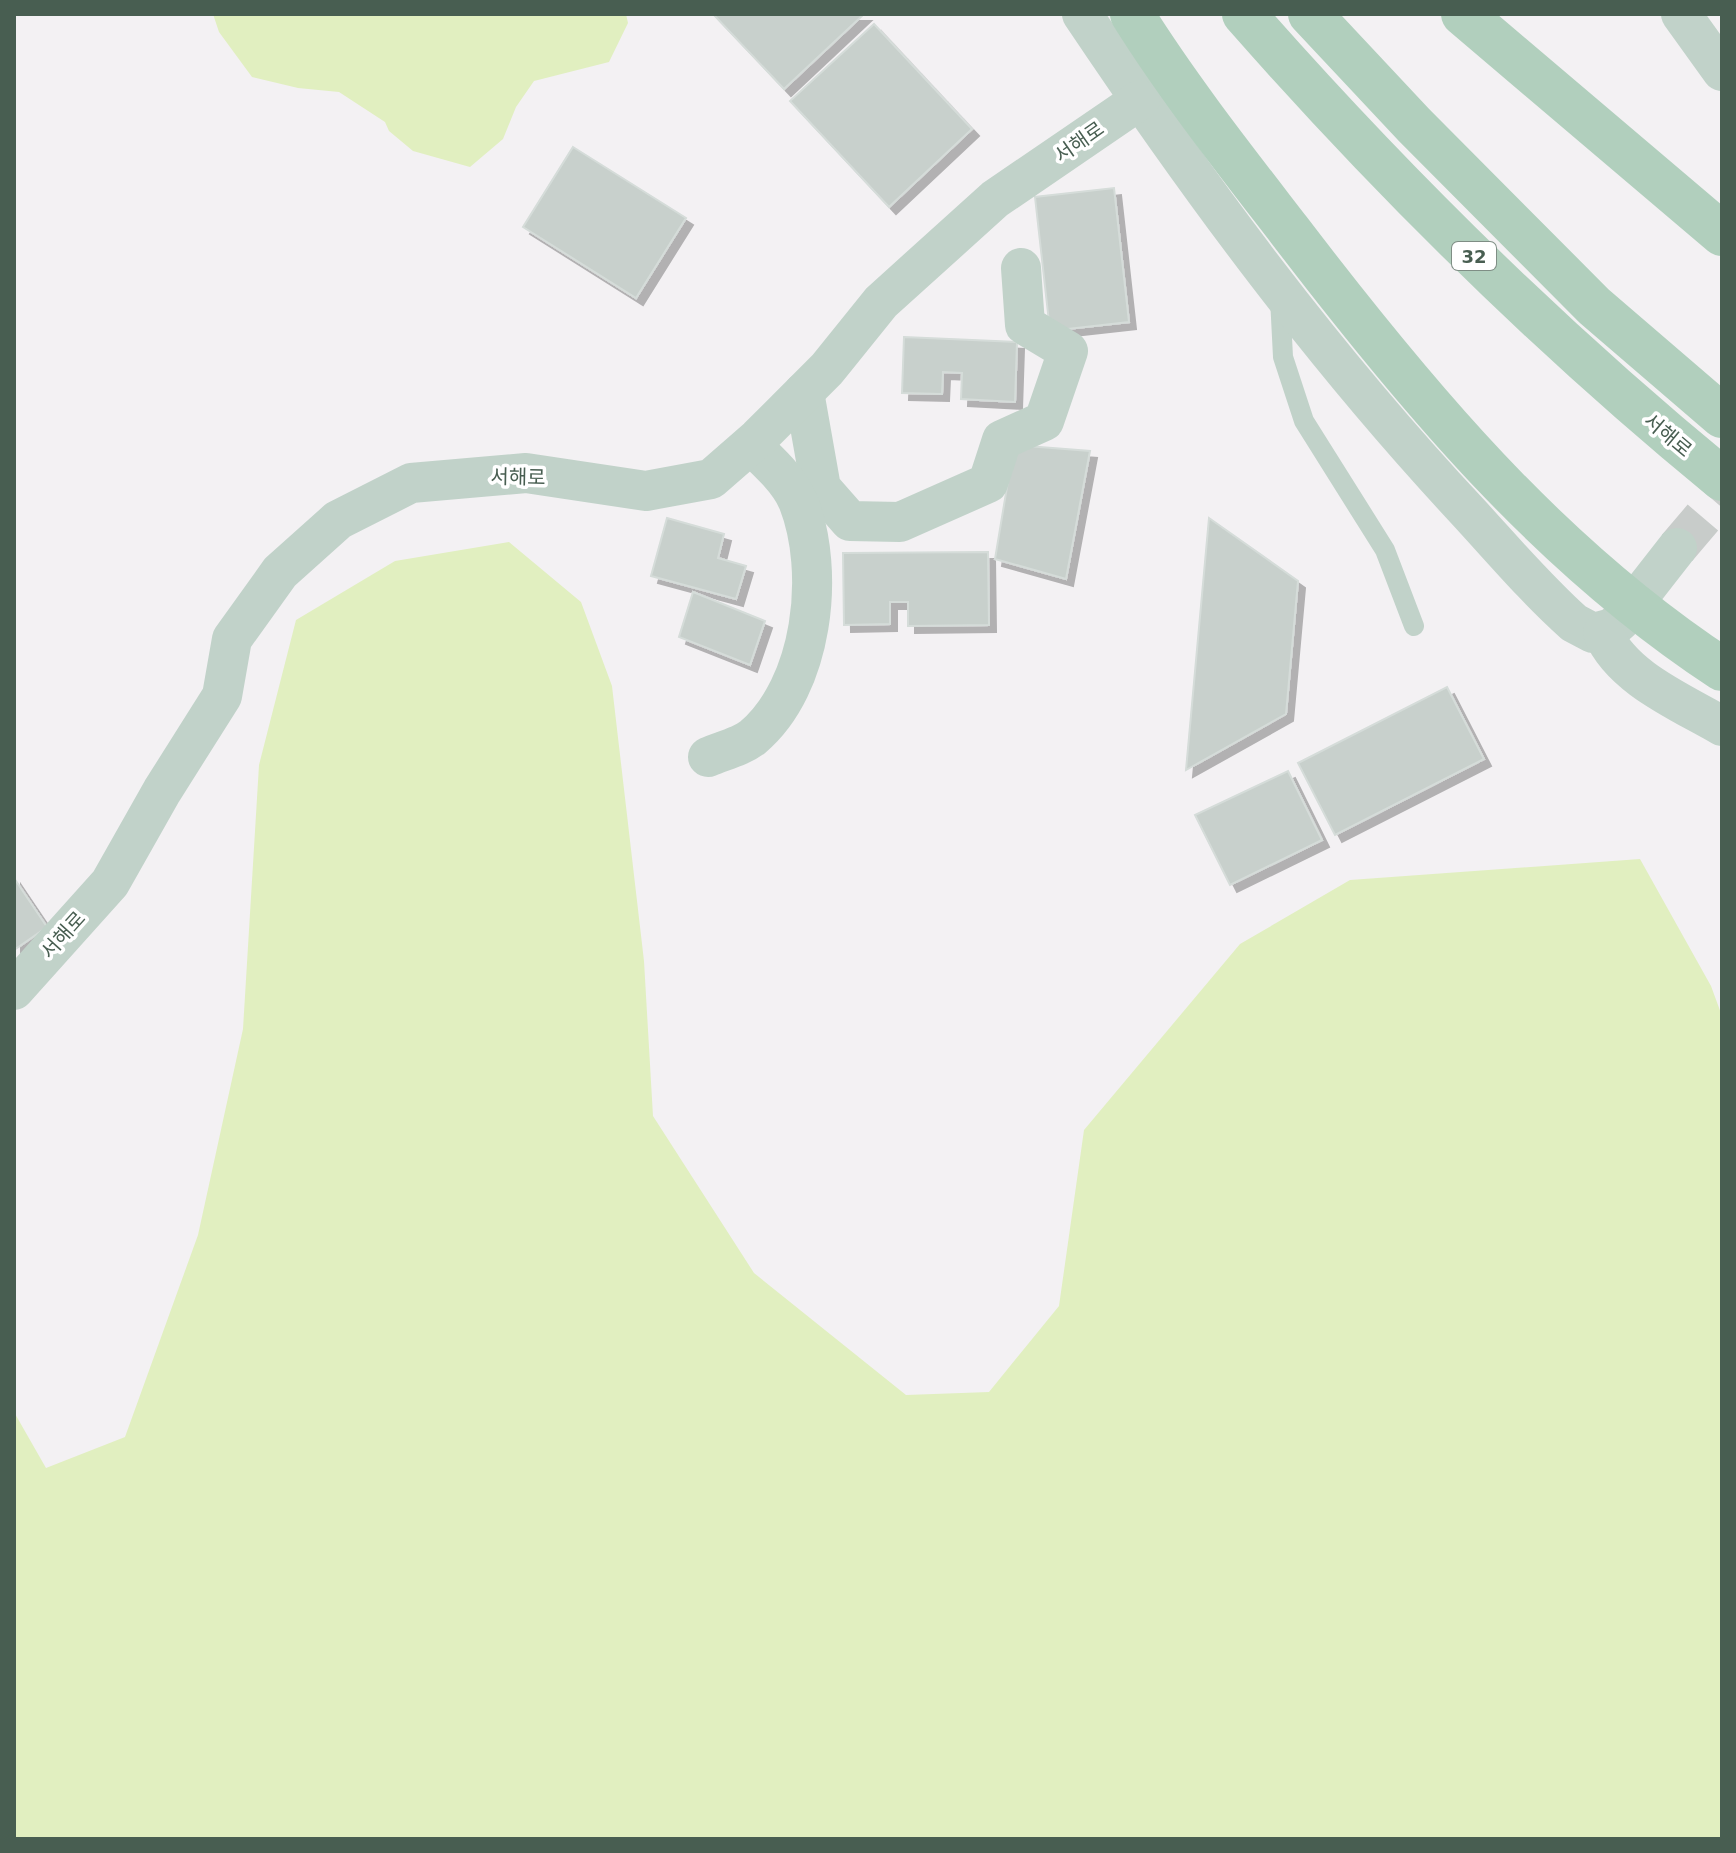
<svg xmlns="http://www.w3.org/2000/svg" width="1736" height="1853" viewBox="0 0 1736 1853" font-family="'DejaVu Sans','Noto Sans KR',sans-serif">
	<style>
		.green { fill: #e1efc0 }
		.building { fill: #c8d0cc; stroke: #d5dcd9; stroke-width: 2; filter: url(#shadow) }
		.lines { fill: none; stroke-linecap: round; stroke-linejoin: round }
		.street-tunnel { stroke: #c8ccca; stroke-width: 40; stroke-dasharray: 40 20; stroke-linecap: butt }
		.lane { stroke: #c1d2c9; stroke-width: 20 }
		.street { stroke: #c1d2c9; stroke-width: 40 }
		.primary { stroke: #b1cfbd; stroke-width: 44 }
		.labels { text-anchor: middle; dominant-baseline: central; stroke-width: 7; stroke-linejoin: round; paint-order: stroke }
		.shield { fill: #fff; stroke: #7f8e85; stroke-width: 2 }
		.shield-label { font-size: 18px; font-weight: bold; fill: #485e51 }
		.street-label { font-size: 20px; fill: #485e51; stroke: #fff }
	</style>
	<defs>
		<filter id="shadow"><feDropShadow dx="7" dy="7" stdDeviation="0" flood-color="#0004"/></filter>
	</defs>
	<rect width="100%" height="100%" fill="#f3f1f3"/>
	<g class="green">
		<polygon points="213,14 626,14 628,23 609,62 534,81 516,107 503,139 470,167 413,151 389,131 385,122 339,92 298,88 252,77 219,32"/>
		<polygon points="509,542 581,602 612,686 644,961 653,1116 754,1273 906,1395 989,1392 1059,1306 1084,1130 1240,944 1350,880 1640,859 1711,986 1722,1016 1722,1839 14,1839 14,1412 46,1468 125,1437 198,1235 243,1029 259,765 296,620 395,561"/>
	</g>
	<g class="building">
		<polygon points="713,14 864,14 784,89"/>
		<polygon points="874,24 972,129 889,207 790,101"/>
		<polygon points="573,147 686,218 636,298 523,227"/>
		<polygon points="1114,188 1129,322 1050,331 1035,197"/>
		<polygon points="904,337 1017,342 1015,402 961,399 962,373 943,372 942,394 902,393"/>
		<polygon points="1014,445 1090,451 1066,579 995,559"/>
		<polygon points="667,518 724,534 718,558 746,566 736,599 651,576"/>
		<polygon points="1209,518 1298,581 1286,714 1186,770"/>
		<polygon points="988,552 989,625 908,626 908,602 890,602 890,624 844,625 843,553"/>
		<polygon points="693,592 765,621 750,665 679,637"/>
		<polygon points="1447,687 1484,759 1335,835 1298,763"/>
		<polygon points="1288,771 1322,840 1230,885 1195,815"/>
		<polygon points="14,878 47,927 14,950"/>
	</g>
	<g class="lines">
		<polyline class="street-tunnel" points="1677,548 1722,495"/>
		<polyline class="lane" points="1280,298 1283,357 1304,421 1385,550 1414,626"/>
		<g class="street">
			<path d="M1082 14C1200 190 1324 358 1469 513 1503 550 1536 589 1574 623L1593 633 1612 628 1620 621 1677 548"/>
			<polyline points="1681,14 1722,71"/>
			<polyline points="804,392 821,488 850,521 900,522 988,483 1002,440 1044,421 1068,351 1025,325 1021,268"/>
			<path d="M1603 633C1622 678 1681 702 1722 726"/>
			<path d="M708 757C722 751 742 746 753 737 813 686 826 572 798 501 789 480 767 460 751 445"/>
			<polyline points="14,990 110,883 162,791 222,696 232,639 280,572 338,520 411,483 526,473 646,491 711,479 758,438 827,369 881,302 995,199 1140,100"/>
		</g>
		<g class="primary">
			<path d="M1132 14C1179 89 1235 160 1289 230 1415 395 1548 555 1722 669"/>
			<path d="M1244 14C1391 181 1550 338 1722 479"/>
			<polyline points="1310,14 1414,125 1594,306 1722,416"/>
			<polyline points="1463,14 1722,234"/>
		</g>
	</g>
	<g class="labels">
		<rect class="shield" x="1452" y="242" width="44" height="28" rx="6"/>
		<g class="shield-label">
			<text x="1474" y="256">32</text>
		</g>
		<g class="street-label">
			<text transform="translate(1079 142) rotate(-35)">서해로</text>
			<text transform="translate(1668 435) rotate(40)">서해로</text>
			<text transform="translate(518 477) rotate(1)">서해로</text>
			<text transform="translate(63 935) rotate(-48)">서해로</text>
		</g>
	</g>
	<rect width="1736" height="1853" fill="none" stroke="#485e51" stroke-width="32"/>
</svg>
